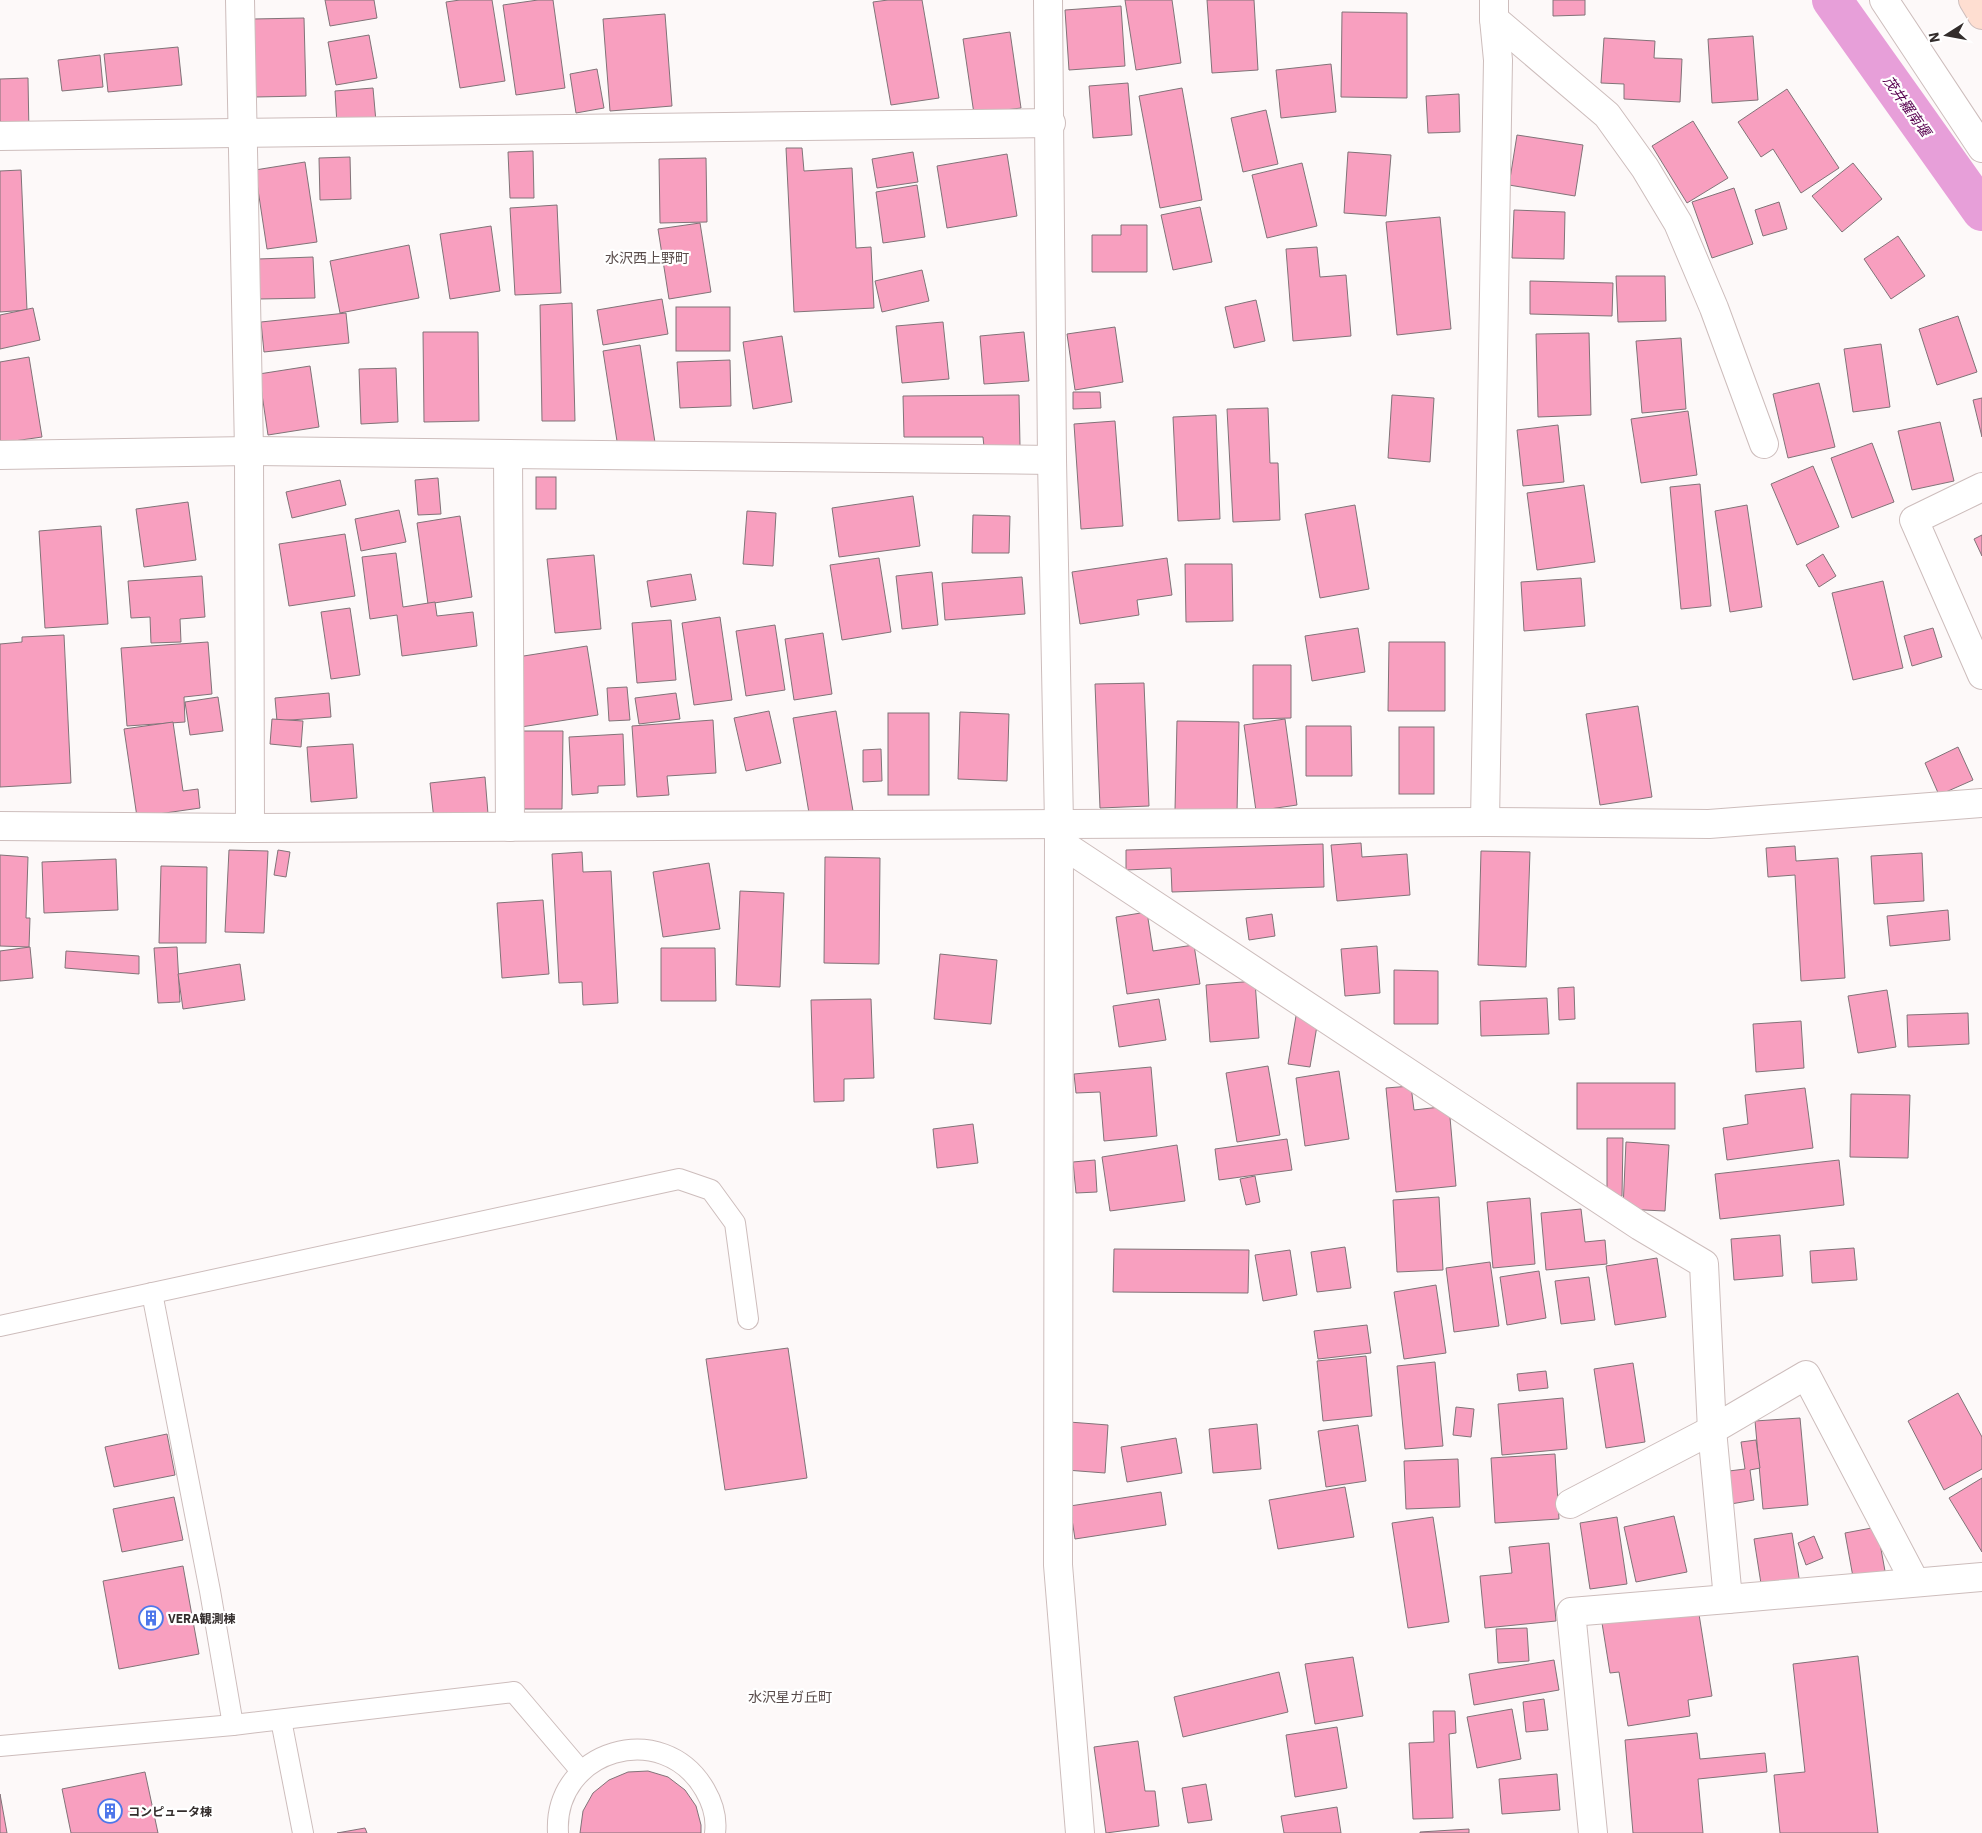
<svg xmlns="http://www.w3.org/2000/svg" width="1982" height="1833" viewBox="0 0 1982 1833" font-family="'IBM Plex Sans','Noto Sans JP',sans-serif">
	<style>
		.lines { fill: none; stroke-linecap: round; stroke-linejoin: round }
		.canal { stroke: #e79fd9; stroke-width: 40 }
		.building { fill: #f89fbf; stroke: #817378 }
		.lane-casing { stroke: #cdbdbc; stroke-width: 22 }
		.street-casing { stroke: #cdbdbc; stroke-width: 30 }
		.secondary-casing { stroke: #cdbdbc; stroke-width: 30 }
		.lane { stroke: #fff; stroke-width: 20 }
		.street { stroke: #fff; stroke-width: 28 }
		.secondary { stroke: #feded1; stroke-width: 28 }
		.labels { text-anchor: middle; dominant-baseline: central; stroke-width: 4.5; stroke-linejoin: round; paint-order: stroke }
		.poi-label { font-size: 12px; font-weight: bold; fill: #332d2c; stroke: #fff; text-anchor: start }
		.water-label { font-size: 14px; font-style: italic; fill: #57004e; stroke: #fff }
		.neighbourhood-label { font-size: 14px; fill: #594c4b; stroke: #fff }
	</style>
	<rect width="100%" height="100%" fill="#fdf9f9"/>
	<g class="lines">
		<polyline class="canal" points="1832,0 1982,211"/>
	</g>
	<g class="building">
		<polygon points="325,0 374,0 377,18 330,26"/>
		<polygon points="460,0 492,0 505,81 460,88 446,2"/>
		<polygon points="538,0 553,0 565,88 516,95 503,5"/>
		<polygon points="888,0 922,0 939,98 891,105 873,2"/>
		<polygon points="1125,0 1172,0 1181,63 1136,70"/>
		<polygon points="1207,0 1254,0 1258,70 1212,73"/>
		<polygon points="1553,0 1585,0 1585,15 1553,16"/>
		<polygon points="1121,6 1125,66 1069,70 1065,10"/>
		<polygon points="1342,12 1407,13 1407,98 1341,97"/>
		<polygon points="665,14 672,106 610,111 603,19"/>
		<polygon points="304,18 306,96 255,97 253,19"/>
		<polygon points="1010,32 1021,108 974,114 963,39"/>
		<polygon points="369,35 377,78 336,85 328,42"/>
		<polygon points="1753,36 1758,100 1712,103 1708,39"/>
		<polygon points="1604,38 1655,41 1654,58 1682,59 1680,102 1624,99 1624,84 1601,83"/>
		<polygon points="178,47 182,85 108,92 104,54"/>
		<polygon points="100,55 103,87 62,91 58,60"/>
		<polygon points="1331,64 1336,112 1281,118 1276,70"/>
		<polygon points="597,69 604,108 576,113 570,74"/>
		<polygon points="28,78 29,135 0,136 0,79"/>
		<polygon points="1128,83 1132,135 1093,138 1089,86"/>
		<polygon points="373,88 376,122 337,125 335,91"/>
		<polygon points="1182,88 1202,200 1160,208 1139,96"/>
		<polygon points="1787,89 1839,168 1801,193 1773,149 1761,157 1738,122"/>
		<polygon points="1459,94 1460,132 1428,133 1426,96"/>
		<polygon points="1266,110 1278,164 1243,172 1231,118"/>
		<polygon points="1693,121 1728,178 1687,203 1652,146"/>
		<polygon points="1517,135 1583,145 1575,196 1509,185"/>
		<polygon points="786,148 802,148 804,171 852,168 856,248 871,247 874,308 794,312"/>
		<polygon points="533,151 534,198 510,198 508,152"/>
		<polygon points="913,152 918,182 877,188 872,159"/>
		<polygon points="1348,152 1391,155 1386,216 1344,213"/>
		<polygon points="1007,154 1017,216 947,228 937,166"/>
		<polygon points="350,157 351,199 320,200 319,158"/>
		<polygon points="706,158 707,222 660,223 659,159"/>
		<polygon points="305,162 317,242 267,249 255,170"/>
		<polygon points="1302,163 1317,226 1267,238 1252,175"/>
		<polygon points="1853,163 1882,199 1842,232 1812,196"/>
		<polygon points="21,170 27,310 0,312 0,171"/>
		<polygon points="917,185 925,237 883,243 876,192"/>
		<polygon points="1734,188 1753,244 1712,258 1692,202"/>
		<polygon points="1779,202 1787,229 1763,236 1755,210"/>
		<polygon points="557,205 561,293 515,295 510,208"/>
		<polygon points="1200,207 1212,262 1173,270 1161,215"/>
		<polygon points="1514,210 1565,212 1564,259 1512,258"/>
		<polygon points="1440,217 1451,329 1397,335 1386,222"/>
		<polygon points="700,223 711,292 669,299 658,229"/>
		<polygon points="1121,225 1147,225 1147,272 1092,272 1092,235 1121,235"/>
		<polygon points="491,226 500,291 450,299 440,234"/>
		<polygon points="1898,236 1925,276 1891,299 1864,259"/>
		<polygon points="409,245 419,298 340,313 330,261"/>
		<polygon points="1317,247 1320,277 1346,275 1351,336 1293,341 1286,249"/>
		<polygon points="313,257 315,298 259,299 258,259"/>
		<polygon points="922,270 929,301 882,312 875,281"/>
		<polygon points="1616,276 1665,276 1666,321 1618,322"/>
		<polygon points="1530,281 1613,283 1612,316 1530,314"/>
		<polygon points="662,299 668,334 603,345 597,310"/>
		<polygon points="1256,300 1265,341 1234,348 1225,307"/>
		<polygon points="572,303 575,421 542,421 540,305"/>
		<rect x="676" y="307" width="54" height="44"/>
		<polygon points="33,308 40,340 0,349 0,315"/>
		<polygon points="346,313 349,343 264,352 261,322"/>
		<polygon points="1958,316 1977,372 1937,385 1919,329"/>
		<polygon points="943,322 949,379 902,383 896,326"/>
		<polygon points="1115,327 1123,382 1075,390 1067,334"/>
		<polygon points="423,332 478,332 479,421 424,422"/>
		<polygon points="1024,332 1029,381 984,384 980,336"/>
		<polygon points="1589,333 1591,415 1538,417 1536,334"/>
		<polygon points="782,336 792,402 753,409 743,342"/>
		<polygon points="1681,338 1686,409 1642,413 1636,341"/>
		<polygon points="1881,344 1890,407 1853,412 1844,349"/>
		<polygon points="640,345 656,449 619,454 603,351"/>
		<polygon points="29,357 42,437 0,443 0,362"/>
		<polygon points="730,360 731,406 680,408 677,362"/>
		<polygon points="310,366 319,427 268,435 259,374"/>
		<polygon points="396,368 398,422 361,424 359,369"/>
		<polygon points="1819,383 1835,447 1788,458 1773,394"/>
		<polygon points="1073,392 1100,392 1101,408 1073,409"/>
		<polygon points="1019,395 1020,446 984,447 983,437 904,437 903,396"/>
		<polygon points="1392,395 1434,398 1430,462 1388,458"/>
		<polygon points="1982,398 1982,437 1973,400"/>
		<polygon points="1268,408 1270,463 1278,463 1280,520 1233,522 1227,409"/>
		<polygon points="1688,411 1697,475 1641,483 1631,419"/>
		<polygon points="1216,415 1220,519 1178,521 1173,417"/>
		<polygon points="1115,421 1123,526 1081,529 1074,424"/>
		<polygon points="1940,422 1954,481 1912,490 1898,431"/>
		<polygon points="1558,425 1564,482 1523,486 1517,430"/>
		<polygon points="1872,443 1894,502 1852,518 1831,458"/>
		<polygon points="1813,466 1839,527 1797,545 1771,484"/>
		<rect x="536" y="477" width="20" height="32"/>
		<polygon points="438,478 441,514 418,515 415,480"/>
		<polygon points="340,480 346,505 292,518 286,492"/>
		<polygon points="1700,484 1711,606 1681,609 1670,487"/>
		<polygon points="1584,485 1595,562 1537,570 1527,493"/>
		<polygon points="913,496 920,546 839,557 832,508"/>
		<polygon points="188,502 196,560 144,567 136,509"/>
		<polygon points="1355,505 1369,589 1320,598 1305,514"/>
		<polygon points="1747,505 1762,607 1730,612 1715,511"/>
		<polygon points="399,510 406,542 361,551 355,519"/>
		<polygon points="747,511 776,513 773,566 743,564"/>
		<polygon points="973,515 1010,516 1009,553 972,553"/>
		<polygon points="460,516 472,597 428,604 417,523"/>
		<polygon points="101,526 108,624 45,628 39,531"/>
		<polygon points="345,534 355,596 289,606 279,544"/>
		<polygon points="1982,535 1982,556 1974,539"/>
		<polygon points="396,553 403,607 435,602 437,616 473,612 477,646 402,656 397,615 370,619 362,557"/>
		<polygon points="1823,554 1836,576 1819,587 1806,565"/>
		<polygon points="594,555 601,629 555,633 547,559"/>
		<polygon points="879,558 891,632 842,640 830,565"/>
		<polygon points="1167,558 1172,595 1137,600 1139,615 1080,624 1072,572"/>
		<polygon points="1185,564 1232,564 1233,621 1186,622"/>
		<polygon points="932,572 938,625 902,629 896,576"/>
		<polygon points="691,574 696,600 651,607 647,581"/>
		<polygon points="202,576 205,617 180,619 181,642 151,643 150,617 131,618 128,581"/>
		<polygon points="1022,577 1025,614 945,620 942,583"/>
		<polygon points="1581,578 1585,626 1524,631 1521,582"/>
		<polygon points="1883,581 1903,668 1853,680 1832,593"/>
		<polygon points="350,608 360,675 331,679 321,612"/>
		<polygon points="720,617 732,700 694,705 682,623"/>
		<polygon points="671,620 676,680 637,683 632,623"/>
		<polygon points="775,625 785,690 746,696 736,631"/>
		<polygon points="1358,628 1365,672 1312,681 1305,636"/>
		<polygon points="1933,628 1942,657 1912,666 1904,636"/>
		<polygon points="823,633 832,694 794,700 785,639"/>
		<polygon points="64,635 71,783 0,787 0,644 22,642 22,637"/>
		<polygon points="208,642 212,694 184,697 185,722 127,726 121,648"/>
		<polygon points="1389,642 1445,642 1445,711 1388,711"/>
		<polygon points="587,646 598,715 521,727 511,658"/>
		<polygon points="1253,665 1291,665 1291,718 1253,719"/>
		<polygon points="1144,683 1149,806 1100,808 1095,684"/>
		<polygon points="627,687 630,720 609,721 607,688"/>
		<polygon points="329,693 331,717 277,721 275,698"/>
		<polygon points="676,693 680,719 639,724 635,698"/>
		<polygon points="218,697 223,731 190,735 185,702"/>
		<polygon points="1638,706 1652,797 1600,805 1586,714"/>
		<polygon points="769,711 781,763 746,771 734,718"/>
		<polygon points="836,711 853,811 810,819 793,718"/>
		<polygon points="960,712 1009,714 1007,781 958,779"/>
		<rect x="888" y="713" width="41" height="82"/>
		<polygon points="272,719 303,721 301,747 270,744"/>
		<polygon points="1285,719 1297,805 1256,811 1244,725"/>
		<polygon points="713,720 716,773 667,776 669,795 637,797 632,726"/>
		<polygon points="1177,721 1239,722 1237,812 1175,810"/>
		<polygon points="173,722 183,791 198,789 200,808 137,817 124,729"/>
		<polygon points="1306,726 1351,726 1352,776 1306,776"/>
		<rect x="1399" y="727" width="35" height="67"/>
		<polygon points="520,731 563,731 562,809 519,809"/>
		<polygon points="623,734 625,785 598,786 598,793 572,795 569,737"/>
		<polygon points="353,744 357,798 311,802 307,747"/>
		<polygon points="1958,747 1973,780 1939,795 1925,763"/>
		<polygon points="881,749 882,781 863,782 863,750"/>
		<polygon points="485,777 488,814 434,820 430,783"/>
		<polygon points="1361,843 1362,857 1407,854 1410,895 1337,901 1331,845"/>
		<polygon points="1323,844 1324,887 1172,892 1171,868 1126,870 1126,850"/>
		<polygon points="1795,846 1796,861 1838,858 1845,978 1801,981 1795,875 1768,877 1766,848"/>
		<polygon points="229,850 268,851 264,933 225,932"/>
		<polygon points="278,850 290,852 286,877 274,875"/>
		<polygon points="1481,851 1530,852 1526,967 1478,965"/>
		<polygon points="582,852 583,872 611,871 618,1003 583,1005 582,982 559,983 552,854"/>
		<polygon points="1922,853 1924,901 1874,904 1871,856"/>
		<polygon points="0,855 28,857 26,918 30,918 29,947 0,946"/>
		<polygon points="825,857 880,858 879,964 824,963"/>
		<polygon points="116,859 118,910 44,913 42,862"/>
		<polygon points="709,863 720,929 663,937 653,872"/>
		<polygon points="161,866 207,867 206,943 159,943"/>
		<polygon points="740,891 784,893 780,987 736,985"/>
		<polygon points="543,900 549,974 502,978 497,903"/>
		<polygon points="1948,910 1950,940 1890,946 1887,916"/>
		<polygon points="1147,912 1153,951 1194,945 1200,984 1127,994 1116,917"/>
		<polygon points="1272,914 1275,936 1249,940 1246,918"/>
		<polygon points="1377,946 1380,993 1345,996 1341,949"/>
		<polygon points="30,947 33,978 0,981 0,951"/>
		<polygon points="177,947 180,1002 158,1003 154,948"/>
		<polygon points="661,948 715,948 716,1001 661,1001"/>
		<polygon points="66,951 139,956 139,974 65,968"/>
		<polygon points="940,954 997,960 991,1024 934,1019"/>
		<polygon points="240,964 245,1000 183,1009 178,974"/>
		<polygon points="1394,970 1438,971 1438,1024 1394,1024"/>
		<polygon points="1255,981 1259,1038 1210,1042 1206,985"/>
		<polygon points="1574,987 1575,1019 1559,1020 1558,988"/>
		<polygon points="1887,990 1896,1047 1858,1053 1848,996"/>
		<polygon points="1547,998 1549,1034 1481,1036 1480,1001"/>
		<polygon points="871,999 874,1078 844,1079 844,1101 814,1102 811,1000"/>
		<polygon points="1159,999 1166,1040 1119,1047 1113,1006"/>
		<polygon points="1968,1013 1969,1044 1908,1047 1907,1015"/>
		<polygon points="1296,1016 1318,1020 1310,1067 1288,1064"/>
		<polygon points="1801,1021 1804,1068 1756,1072 1753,1024"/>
		<polygon points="1268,1066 1280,1135 1237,1142 1226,1073"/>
		<polygon points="1151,1067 1157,1136 1104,1141 1100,1092 1076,1093 1074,1074"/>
		<polygon points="1339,1071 1349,1139 1305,1146 1296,1078"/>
		<rect x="1577" y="1083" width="98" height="46"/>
		<polygon points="1411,1086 1414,1110 1449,1106 1456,1186 1396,1192 1386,1088"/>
		<polygon points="1805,1088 1813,1148 1727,1160 1723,1128 1748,1124 1745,1095"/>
		<polygon points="1851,1094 1910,1095 1908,1158 1850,1157"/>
		<polygon points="973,1124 978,1163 937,1168 933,1129"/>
		<polygon points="1607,1138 1623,1138 1622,1196 1607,1196"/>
		<polygon points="1287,1139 1292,1170 1219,1180 1215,1149"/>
		<polygon points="1626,1142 1669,1145 1665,1211 1623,1209"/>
		<polygon points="1177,1145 1185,1201 1110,1211 1102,1157"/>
		<polygon points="1095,1160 1097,1192 1076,1193 1073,1162"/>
		<polygon points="1839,1160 1844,1205 1720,1219 1715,1174"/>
		<polygon points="1255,1176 1260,1202 1246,1205 1240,1179"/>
		<polygon points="1439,1197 1443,1270 1397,1272 1393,1200"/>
		<polygon points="1530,1198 1535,1264 1493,1268 1487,1202"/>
		<polygon points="1581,1209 1585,1242 1605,1240 1607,1264 1546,1270 1541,1213"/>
		<polygon points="1780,1235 1783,1276 1734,1280 1731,1239"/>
		<polygon points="1345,1247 1351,1288 1317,1292 1311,1252"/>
		<polygon points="1854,1248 1857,1280 1812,1283 1810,1251"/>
		<polygon points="1114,1249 1249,1250 1248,1293 1113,1292"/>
		<polygon points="1290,1250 1297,1295 1263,1301 1255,1255"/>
		<polygon points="1657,1258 1666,1317 1615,1325 1606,1266"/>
		<polygon points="1490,1262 1499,1326 1454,1332 1446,1268"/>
		<polygon points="1539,1271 1546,1318 1507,1325 1500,1277"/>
		<polygon points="1589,1277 1595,1320 1561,1324 1555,1281"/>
		<polygon points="1436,1285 1446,1353 1404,1359 1394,1292"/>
		<polygon points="1367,1325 1371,1353 1318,1359 1314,1331"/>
		<polygon points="788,1348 807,1478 725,1490 706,1359"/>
		<polygon points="1366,1356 1372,1416 1323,1421 1317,1361"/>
		<polygon points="1435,1362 1443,1446 1405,1449 1397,1366"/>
		<polygon points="1633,1363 1645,1442 1606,1448 1594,1369"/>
		<polygon points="1546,1371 1548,1388 1519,1391 1517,1374"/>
		<polygon points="1958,1393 1982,1437 1982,1469 1944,1490 1908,1421"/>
		<polygon points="1563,1398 1567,1449 1502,1455 1498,1404"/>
		<polygon points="1456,1407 1474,1409 1471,1437 1453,1435"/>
		<polygon points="1800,1418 1808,1505 1763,1509 1755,1421"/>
		<polygon points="1069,1422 1108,1425 1105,1473 1066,1470"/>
		<polygon points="1257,1424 1261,1469 1213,1473 1209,1429"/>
		<polygon points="1358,1425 1366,1481 1326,1487 1318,1431"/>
		<polygon points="167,1434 175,1475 114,1487 105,1447"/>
		<polygon points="1176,1438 1182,1473 1127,1482 1121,1447"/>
		<polygon points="1756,1440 1760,1468 1750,1470 1754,1500 1725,1505 1721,1472 1745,1469 1741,1442"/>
		<polygon points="1555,1454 1559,1519 1495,1523 1491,1458"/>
		<polygon points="1458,1459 1460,1507 1406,1509 1404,1461"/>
		<polygon points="1982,1478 1982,1552 1949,1498"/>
		<polygon points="1345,1487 1354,1537 1278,1549 1269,1500"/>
		<polygon points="1161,1492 1166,1525 1075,1539 1070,1506"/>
		<polygon points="174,1497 183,1540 122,1552 113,1509"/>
		<polygon points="1674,1516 1687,1572 1636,1582 1624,1527"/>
		<polygon points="1433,1517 1449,1622 1408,1628 1392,1523"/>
		<polygon points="1617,1517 1627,1584 1590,1589 1580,1523"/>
		<polygon points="1877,1527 1885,1571 1853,1577 1845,1533"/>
		<polygon points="1792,1533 1800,1584 1762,1590 1754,1539"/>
		<polygon points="1814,1536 1823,1558 1806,1565 1798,1543"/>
		<polygon points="1549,1543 1556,1621 1485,1628 1480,1576 1512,1573 1509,1547"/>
		<polygon points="183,1566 199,1654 119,1669 103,1581"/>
		<polygon points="1698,1608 1712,1696 1688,1700 1690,1716 1628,1726 1619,1672 1610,1673 1602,1623"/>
		<polygon points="1527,1628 1529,1661 1498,1663 1496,1629"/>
		<polygon points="1858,1656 1878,1833 1780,1833 1774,1775 1805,1772 1793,1664"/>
		<polygon points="1353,1657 1363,1716 1315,1724 1305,1664"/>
		<polygon points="1554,1660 1559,1690 1474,1705 1469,1674"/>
		<polygon points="1279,1672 1288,1712 1183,1737 1174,1697"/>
		<polygon points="1544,1699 1548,1730 1526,1732 1523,1702"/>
		<polygon points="1512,1709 1521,1759 1477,1768 1467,1717"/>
		<polygon points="1433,1711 1455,1711 1456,1733 1449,1734 1453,1818 1413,1819 1409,1743 1434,1742"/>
		<polygon points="1337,1727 1347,1788 1295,1797 1286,1735"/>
		<polygon points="1697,1733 1700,1759 1765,1753 1767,1772 1698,1779 1703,1833 1633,1833 1625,1740"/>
		<polygon points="1138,1741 1145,1791 1155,1791 1159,1826 1106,1833 1094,1747"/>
		<polygon points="648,1771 668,1777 685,1790 696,1806 701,1825 701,1833 580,1833 583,1811 593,1793 609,1780 628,1772"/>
		<polygon points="145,1772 158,1833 71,1833 62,1789"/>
		<polygon points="1557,1774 1560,1810 1502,1814 1499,1779"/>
		<polygon points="1206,1784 1212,1820 1188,1823 1182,1788"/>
		<polygon points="0,1794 7,1833 0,1833"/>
		<polygon points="1337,1807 1341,1833 1284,1833 1281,1816"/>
		<polygon points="365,1828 367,1833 337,1833"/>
		<polygon points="1469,1829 1469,1833 1420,1833 1420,1832"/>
	</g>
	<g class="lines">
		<g class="lane-casing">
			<g id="lane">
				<polyline points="152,1293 210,1591 233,1725"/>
				<polyline points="0,1326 679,1179 711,1190 735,1223 748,1319"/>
				<polyline points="281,1720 303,1833"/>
				<polyline points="0,1746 233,1725 514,1692 581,1771"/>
				<path d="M558 1833C553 1750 663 1717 705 1790 712 1802 717 1818 715 1833"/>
			</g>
		</g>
		<g class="street-casing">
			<g id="street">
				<polyline points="240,0 249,451 250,828"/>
				<polyline points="1048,0 1052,460 1059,824 1058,1565 1080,1833"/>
				<polyline points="1884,0 1982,148"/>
				<polyline points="1494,19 1607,115 1645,168 1678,223 1714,308 1764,444"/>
				<polyline points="0,136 1051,123"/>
				<polyline points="508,454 510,827"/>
				<polyline points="0,455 249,451 1052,460"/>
				<polyline points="1982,487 1914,520 1982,675"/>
				<polyline points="1485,822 1498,60 1494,19 1494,0"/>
				<polyline points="0,826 250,828 1485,822 1709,824 1982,803"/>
				<polyline points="1059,842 1640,1226 1704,1264 1712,1430 1728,1599 1982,1577"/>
				<polyline points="1570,1504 1712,1430 1806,1375 1915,1582"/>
				<polyline points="1593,1833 1571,1612 1728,1599"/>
			</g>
		</g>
		<g class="secondary-casing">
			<polyline id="secondary" points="1973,0 1982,15"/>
		</g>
		<use href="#lane" class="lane"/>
		<use href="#street" class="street"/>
		<use href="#secondary" class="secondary"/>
	</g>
	<defs>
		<g id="building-ring" transform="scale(1.25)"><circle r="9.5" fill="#fff" stroke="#4d77ea" stroke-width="1.5"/><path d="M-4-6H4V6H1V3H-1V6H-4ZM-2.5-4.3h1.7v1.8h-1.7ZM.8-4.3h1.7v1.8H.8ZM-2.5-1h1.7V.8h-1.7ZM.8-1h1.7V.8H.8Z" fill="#4d77ea"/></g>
	</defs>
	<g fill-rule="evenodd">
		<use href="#building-ring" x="151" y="1618"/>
		<use href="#building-ring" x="110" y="1811"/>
	</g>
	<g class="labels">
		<g class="poi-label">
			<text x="168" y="1618">VERA観測棟</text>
			<text x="128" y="1811">コンピュータ棟</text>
		</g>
		<g class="water-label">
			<text transform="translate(1907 106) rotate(55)">茂井羅南堰</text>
		</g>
		<g class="neighbourhood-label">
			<text x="647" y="258">水沢西上野町</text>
			<text x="790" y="1697">水沢星ガ丘町</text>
		</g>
	</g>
	<g transform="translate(1947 35) rotate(259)" stroke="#ffffff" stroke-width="4" paint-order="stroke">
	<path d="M0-4L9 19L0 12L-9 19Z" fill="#332d2c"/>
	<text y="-8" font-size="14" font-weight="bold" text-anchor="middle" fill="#332d2c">N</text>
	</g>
</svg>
